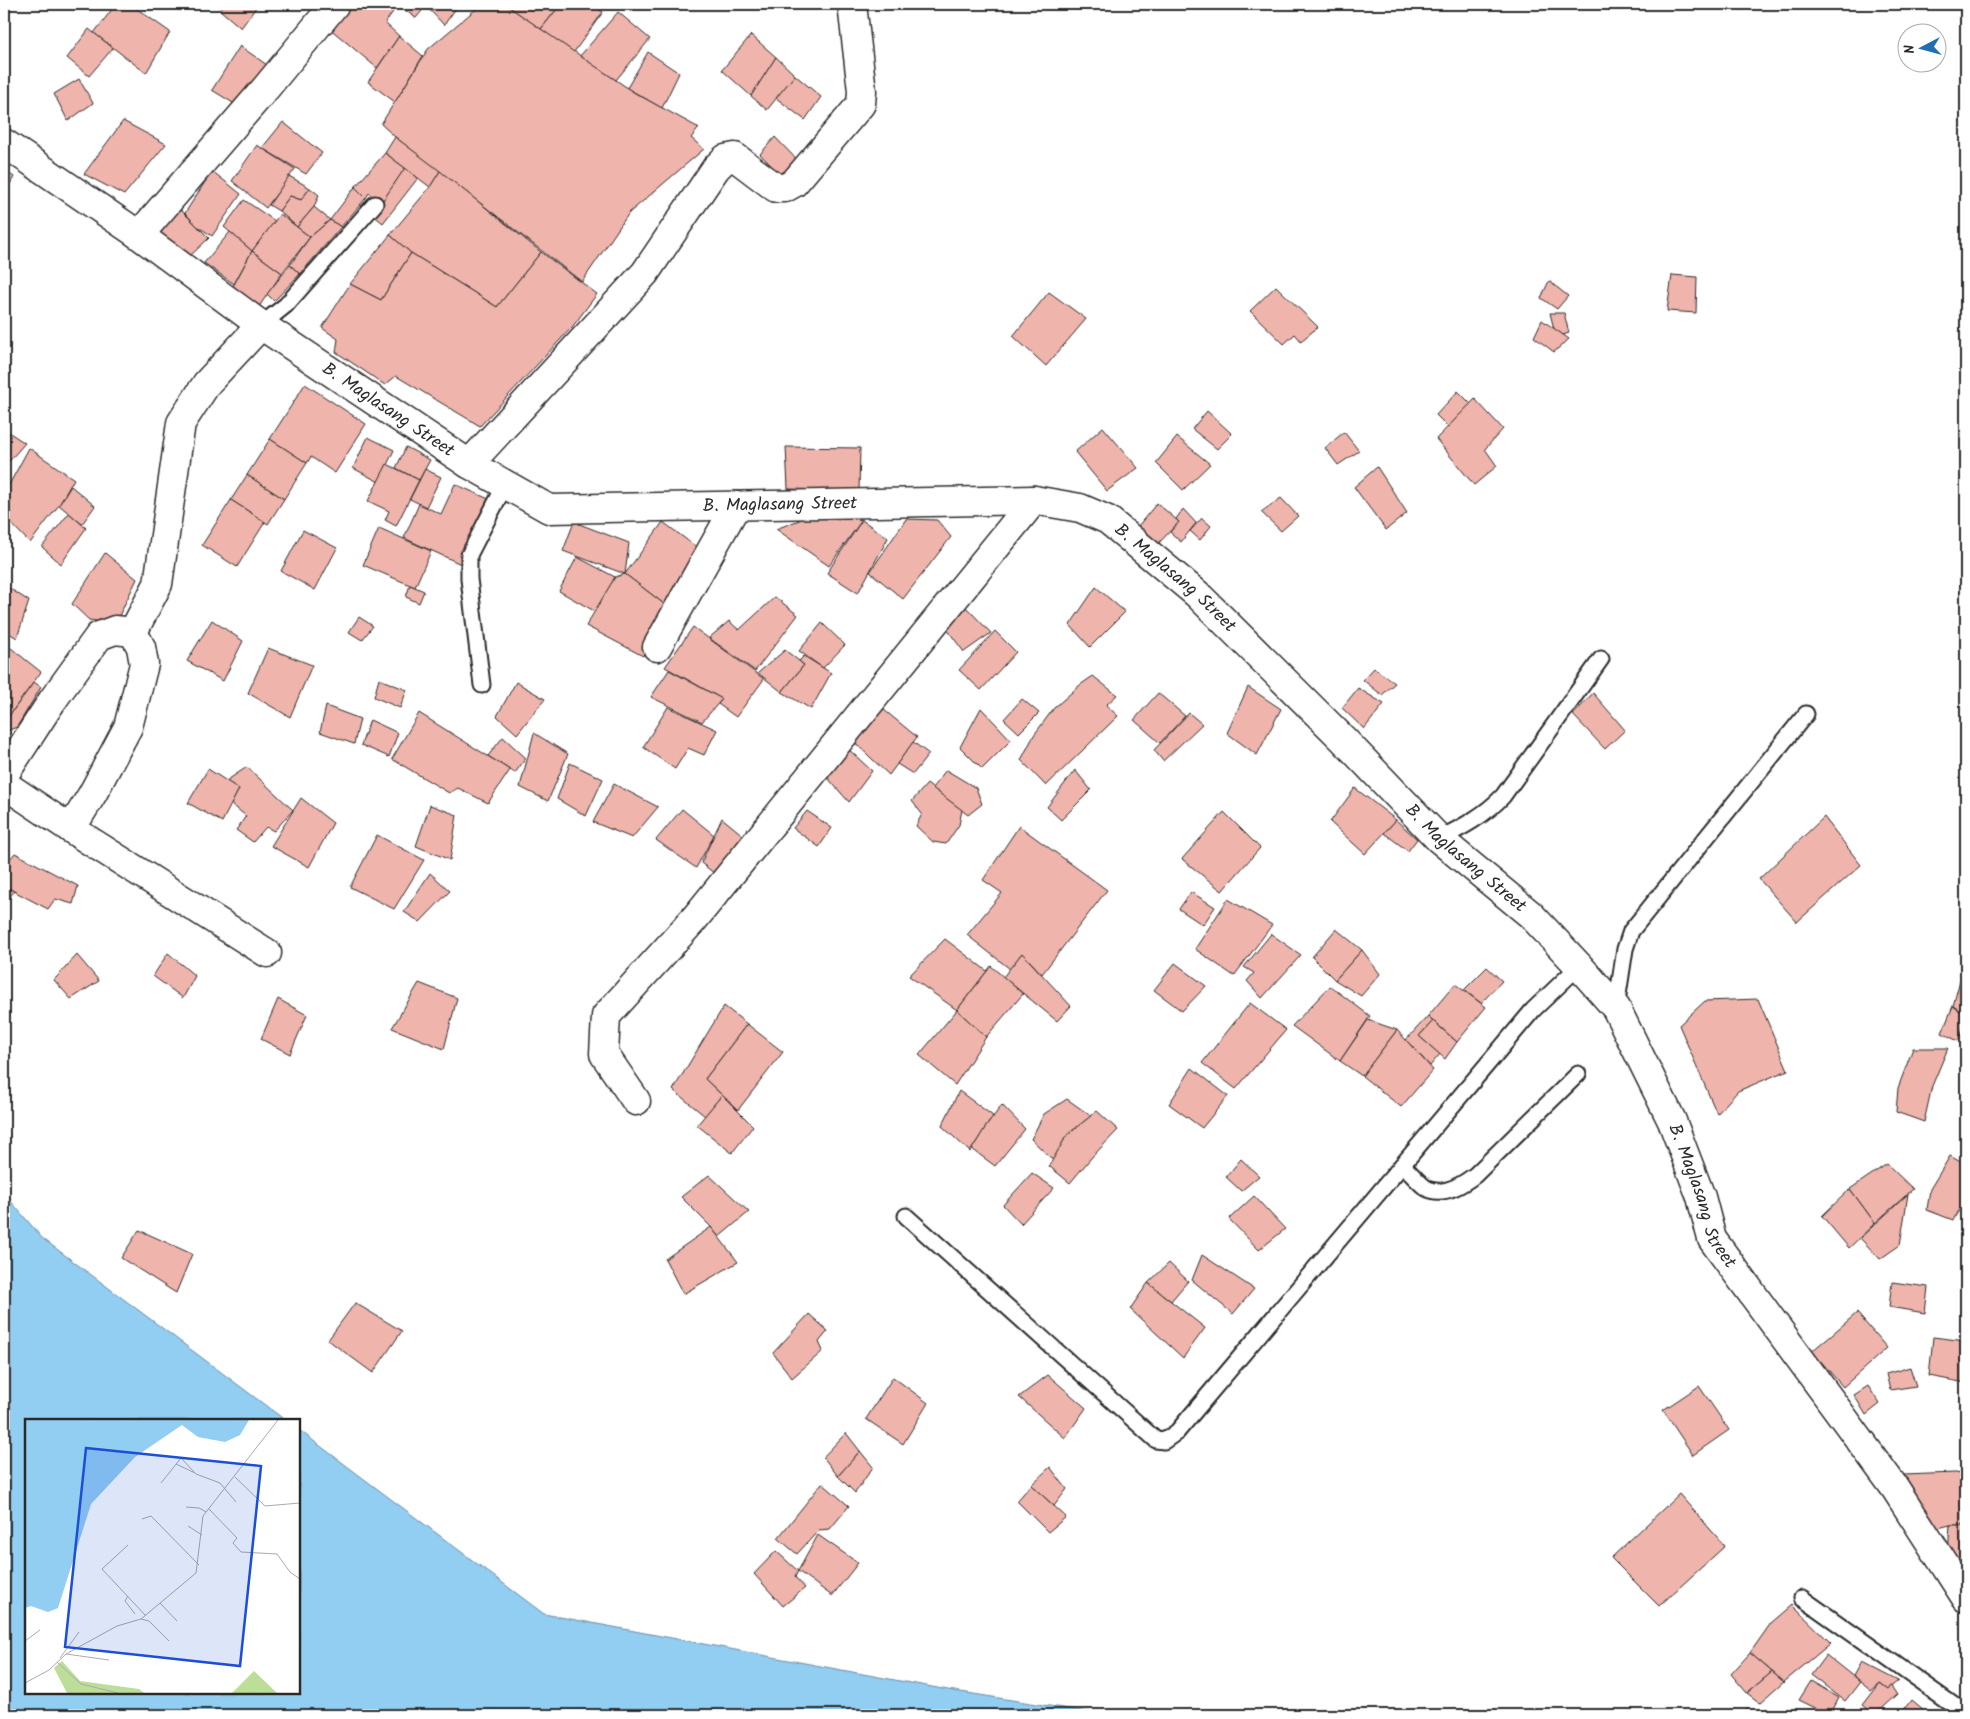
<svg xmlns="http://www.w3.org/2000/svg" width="1970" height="1719" viewBox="0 0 1970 1719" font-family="Kalam,sans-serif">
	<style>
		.water { fill: #92cdf2; stroke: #698ca2 }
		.building { fill: #efb4ab; stroke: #2b2b2b }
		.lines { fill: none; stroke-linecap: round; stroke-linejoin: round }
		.service-casing { stroke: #2b2b2b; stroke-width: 19 }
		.minor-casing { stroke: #2b2b2b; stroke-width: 31 }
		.service { stroke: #fff; stroke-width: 15 }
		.minor { stroke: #fff; stroke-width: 28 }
		.labels { text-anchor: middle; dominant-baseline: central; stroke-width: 5; stroke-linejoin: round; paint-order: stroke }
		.street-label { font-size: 18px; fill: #2b2b2b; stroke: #fff }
		.inset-road { fill: none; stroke: #aaa; stroke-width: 1 }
		.view { fill: #1d4ed8; fill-opacity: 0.15; stroke: #1d4ed8; stroke-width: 2.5 }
		.inset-edge { fill: none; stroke: #2b2b2b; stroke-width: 2.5 }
	</style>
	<rect width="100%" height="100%" fill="#fff"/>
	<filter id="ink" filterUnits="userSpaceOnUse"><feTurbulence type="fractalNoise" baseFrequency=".02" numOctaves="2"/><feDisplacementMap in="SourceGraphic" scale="10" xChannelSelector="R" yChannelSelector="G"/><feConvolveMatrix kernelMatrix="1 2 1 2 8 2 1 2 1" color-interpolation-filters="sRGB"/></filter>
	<g filter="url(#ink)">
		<polygon class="water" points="4,1193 42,1238 285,1420 26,1420 26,1693 299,1693 299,1430 544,1614 948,1690 1107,1715 4,1715"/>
		<g class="building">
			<polygon points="116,4 130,4 170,32 146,73 94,33"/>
			<polygon points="224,4 253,4 257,6 241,28 220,10"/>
			<polygon points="301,4 331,4 322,16"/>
			<polygon points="337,4 387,4 395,9 385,23 399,36 377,68 328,27"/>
			<polygon points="396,4 459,4 444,25 426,6 416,18"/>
			<polygon points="482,4 505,4 635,93 699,128 691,138 704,149 629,213 582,282 395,137 381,124 428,49"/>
			<polygon points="505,4 561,4 541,29"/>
			<polygon points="561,4 590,4 603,12 574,52 541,29"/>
			<polygon points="618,12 650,39 616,80 580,56"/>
			<polygon points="89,29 113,48 89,76 67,58"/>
			<polygon points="751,35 776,57 751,96 722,70"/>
			<polygon points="399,36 423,56 395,102 368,82"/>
			<polygon points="240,46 267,65 238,106 212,90"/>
			<polygon points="648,52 679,73 662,108 627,88"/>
			<polygon points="776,57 795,75 767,110 751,96"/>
			<polygon points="795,75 821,97 805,120 776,98"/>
			<polygon points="79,79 93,103 68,121 54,94"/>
			<polygon points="123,121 166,144 124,195 84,174"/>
			<polygon points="283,122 322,153 306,174 262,148"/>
			<polygon points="395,137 440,171 430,187 385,153"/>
			<polygon points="775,137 800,163 786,181 760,154"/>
			<polygon points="257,145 295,169 266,208 232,181"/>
			<polygon points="385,153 405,168 382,203 369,193 366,198 355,187"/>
			<polygon points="405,168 418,178 383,223 373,215"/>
			<polygon points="4,170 14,177 4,195"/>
			<polygon points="212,171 241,194 212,236 197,226 185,213"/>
			<polygon points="440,171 541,252 497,307 411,253 390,235 430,187"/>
			<polygon points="289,176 310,188 301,200 290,196 279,211 269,205"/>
			<polygon points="355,187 366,198 341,227 330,220"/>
			<polygon points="310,188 319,195 314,207 297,227 279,211 290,196 301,200"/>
			<polygon points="244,200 275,221 252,251 224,227"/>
			<polygon points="314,207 330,220 310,237 297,227"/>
			<polygon points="179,208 209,238 189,257 158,233"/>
			<polygon points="280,214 310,237 282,273 252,251"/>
			<polygon points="330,220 341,227 300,274 290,265 310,237"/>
			<polygon points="230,232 252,251 234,284 204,263"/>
			<polygon points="390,235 411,253 381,300 350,284"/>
			<polygon points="252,251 282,273 256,311 230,292"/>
			<polygon points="541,252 597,294 573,326 480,426 396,376 385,385 336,352 338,339 322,328 350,284 381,300 411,253 497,307"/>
			<polygon points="290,265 300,274 274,301 267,294"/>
			<polygon points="1672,275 1697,277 1696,313 1667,311"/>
			<polygon points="1549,281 1568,296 1557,309 1541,298"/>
			<polygon points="1276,286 1318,327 1301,341 1295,334 1284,344 1250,311"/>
			<polygon points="1049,292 1086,319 1046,366 1013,336"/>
			<polygon points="1550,313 1564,313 1569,333 1563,335 1554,329"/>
			<polygon points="1542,320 1569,339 1554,352 1534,337"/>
			<polygon points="305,384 366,424 335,473 311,457 307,463 270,439"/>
			<polygon points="1458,391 1471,404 1448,427 1436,415"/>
			<polygon points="1475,399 1503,429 1485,449 1497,466 1474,485 1436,439"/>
			<polygon points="1207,411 1232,434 1217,449 1192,429"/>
			<polygon points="1103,427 1138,468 1107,491 1075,452"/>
			<polygon points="4,429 25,443 4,467"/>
			<polygon points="1344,432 1359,451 1338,465 1325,448"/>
			<polygon points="368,437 394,450 379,482 353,468"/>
			<polygon points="1177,437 1210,464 1183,490 1156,463"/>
			<polygon points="270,439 307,463 284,499 247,475"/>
			<polygon points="406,447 430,460 419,480 396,468"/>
			<polygon points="786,447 860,448 859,491 788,489"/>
			<polygon points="29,448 74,479 59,505 30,543 4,516 4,494"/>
			<polygon points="387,464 419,480 396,526 385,520 389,511 368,501"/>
			<polygon points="1377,467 1407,513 1386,530 1354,487"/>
			<polygon points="425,469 441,477 426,507 410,499"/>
			<polygon points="247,475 284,499 268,524 231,500"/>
			<polygon points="455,484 491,500 463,565 404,538 419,504 441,514"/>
			<polygon points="71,486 95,506 82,524 59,505"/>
			<polygon points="1281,498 1298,516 1281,531 1261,512"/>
			<polygon points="231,500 265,522 237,567 202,545"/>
			<polygon points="1157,503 1179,522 1153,549 1133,532"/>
			<polygon points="1183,509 1196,523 1181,542 1170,532 1179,522 1176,519"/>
			<polygon points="820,512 862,520 829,566 776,529"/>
			<polygon points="69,513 86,528 61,564 42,547"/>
			<polygon points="1202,518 1211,526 1200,540 1190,531"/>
			<polygon points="906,519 937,520 951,537 903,599 870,572"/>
			<polygon points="862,520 888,538 858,593 827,573"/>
			<polygon points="574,522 629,543 625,574 563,551"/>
			<polygon points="663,522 707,555 668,607 625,574"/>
			<polygon points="379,528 431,551 415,587 363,565"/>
			<polygon points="303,530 337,548 315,590 281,571"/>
			<polygon points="105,553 137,579 115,624 89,620 72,604"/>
			<polygon points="577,557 615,577 596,612 559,591"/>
			<polygon points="625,574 668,607 643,656 586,626 615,577"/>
			<polygon points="410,585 424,591 419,603 406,597"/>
			<polygon points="1096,587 1125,612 1090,647 1070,625"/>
			<polygon points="9,588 29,601 17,638 4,630 4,598"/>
			<polygon points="775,597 798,615 755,671 709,638 729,621 739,630"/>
			<polygon points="964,605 991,633 964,652 944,625"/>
			<polygon points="359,617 373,626 362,640 349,632"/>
			<polygon points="212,620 243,641 223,681 187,661"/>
			<polygon points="822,623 845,645 823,668 799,651"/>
			<polygon points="693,627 764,679 736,717 718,704 722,699 665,667"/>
			<polygon points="995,631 1016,652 981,690 959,670"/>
			<polygon points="6,644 41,672 6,720 4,719 4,647"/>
			<polygon points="268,648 312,665 290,717 248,693"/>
			<polygon points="785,650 804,665 782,692 758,673"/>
			<polygon points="804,656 831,673 811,709 782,692 804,665 799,661"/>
			<polygon points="1374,668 1395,683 1382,695 1363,680"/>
			<polygon points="669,670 722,699 702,722 651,697"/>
			<polygon points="1093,676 1117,695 1106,705 1118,716 1046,786 1021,760 1034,735 1054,708 1080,685"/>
			<polygon points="379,679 407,690 400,708 374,697"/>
			<polygon points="34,682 41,687 17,727 4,732 4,719 6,720"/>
			<polygon points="516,682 545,699 517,734 497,716"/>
			<polygon points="1248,687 1281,709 1257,755 1227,733"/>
			<polygon points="1358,688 1384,704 1364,729 1342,708"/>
			<polygon points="1158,693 1185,716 1160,743 1134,720"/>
			<polygon points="1593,693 1625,730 1605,749 1573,715"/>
			<polygon points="1022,699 1039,713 1019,733 1004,719"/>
			<polygon points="878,705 917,737 889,775 851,739"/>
			<polygon points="326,706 360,719 354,744 320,732"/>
			<polygon points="668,707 717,730 704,755 688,748 675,769 643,747"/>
			<polygon points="981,708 1011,740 982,769 960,747"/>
			<polygon points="419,713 510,770 488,803 458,788 449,793 392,759"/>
			<polygon points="1189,713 1202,724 1163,761 1154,750"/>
			<polygon points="370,720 398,733 389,757 361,745"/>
			<polygon points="534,733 568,754 548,801 520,787"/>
			<polygon points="503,737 526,758 515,773 488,756"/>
			<polygon points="913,742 929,754 913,774 897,764"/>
			<polygon points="845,746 872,771 849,802 826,776"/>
			<polygon points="570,763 603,779 586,816 557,799"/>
			<polygon points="247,767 293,810 274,831 266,827 253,842 236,830 246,816 231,804 239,789 226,781"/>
			<polygon points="208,769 239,789 222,822 188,803"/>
			<polygon points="946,770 976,788 982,804 968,815 932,788"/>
			<polygon points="1075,770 1091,790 1061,820 1047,807"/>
			<polygon points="614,784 658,807 632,838 593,822"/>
			<polygon points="927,784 962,810 959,825 946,844 933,842 916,826 922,814 912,801"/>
			<polygon points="1355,788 1396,820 1365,854 1330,822"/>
			<polygon points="301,798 333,823 309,867 271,846"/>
			<polygon points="430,805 457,815 450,860 416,846"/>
			<polygon points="682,809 714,835 696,868 656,840"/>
			<polygon points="807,811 832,828 819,847 793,828"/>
			<polygon points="1224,812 1260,848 1222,891 1182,859"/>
			<polygon points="1824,817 1861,865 1797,922 1759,879"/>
			<polygon points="722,818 750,841 719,877 701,863"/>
			<polygon points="1396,820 1417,839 1408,851 1384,833"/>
			<polygon points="1019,826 1107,890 1042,974 1022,953 1010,969 967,935 1002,893 983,880"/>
			<polygon points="377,835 424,860 394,909 350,887"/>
			<polygon points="15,853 78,886 73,904 55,899 48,909 4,886 4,866"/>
			<polygon points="430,873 450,891 420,922 404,912"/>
			<polygon points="4,886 14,891 4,906"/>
			<polygon points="1191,892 1215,907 1203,925 1179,909"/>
			<polygon points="1228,899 1272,925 1234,976 1195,949"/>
			<polygon points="1336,929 1362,950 1335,980 1312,957"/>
			<polygon points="1271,934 1301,955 1262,998 1247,981 1254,973 1244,967"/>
			<polygon points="945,939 987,971 957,1010 909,976"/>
			<polygon points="1362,950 1380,974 1361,996 1335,980"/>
			<polygon points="168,953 195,976 183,998 153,976"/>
			<polygon points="1022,953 1071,1006 1057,1021 1003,977"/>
			<polygon points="77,955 99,981 71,999 54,980"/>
			<polygon points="1175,963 1206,986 1182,1011 1154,990"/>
			<polygon points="991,966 1023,994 986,1037 957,1010"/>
			<polygon points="1487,967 1502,981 1481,1003 1464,990"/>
			<polygon points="1960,980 1966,982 1966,1015 1953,1006"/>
			<polygon points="419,983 457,998 444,1049 392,1028"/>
			<polygon points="1455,984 1486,1007 1457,1042 1428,1016"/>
			<polygon points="1330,986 1370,1016 1340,1061 1292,1026"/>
			<polygon points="278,999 307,1015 290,1054 261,1039"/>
			<polygon points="1758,999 1788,1070 1738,1091 1717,1114 1679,1025 1705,1001"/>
			<polygon points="1250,1003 1286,1030 1236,1089 1202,1063"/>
			<polygon points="724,1006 747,1024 705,1079 722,1095 705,1116 673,1090"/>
			<polygon points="1953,1006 1966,1015 1966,1021 1958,1041 1942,1033"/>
			<polygon points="957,1010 986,1037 955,1085 919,1055"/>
			<polygon points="1428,1016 1433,1021 1419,1036 1440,1054 1430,1066 1406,1040"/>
			<polygon points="1368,1020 1397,1030 1362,1076 1340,1061"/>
			<polygon points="1433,1021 1457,1042 1445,1059 1419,1036"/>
			<polygon points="747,1024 783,1052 738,1110 705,1079"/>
			<polygon points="1397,1030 1433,1070 1401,1107 1362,1076"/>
			<polygon points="1913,1048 1948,1048 1932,1086 1924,1122 1896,1112 1898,1088"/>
			<polygon points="1192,1068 1228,1096 1202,1128 1169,1104"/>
			<polygon points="959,1091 993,1116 970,1152 942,1126"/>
			<polygon points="1963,1093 1966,1093 1966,1158 1961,1158"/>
			<polygon points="722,1095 753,1126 732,1153 697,1125"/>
			<polygon points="1067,1099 1091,1116 1067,1135 1053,1160 1031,1139 1044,1114"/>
			<polygon points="1002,1105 1025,1129 995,1166 972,1149 985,1128"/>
			<polygon points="1097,1111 1118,1130 1091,1158 1070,1183 1049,1166 1067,1135"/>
			<polygon points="1950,1156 1966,1165 1963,1204 1953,1220 1927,1210 1930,1189"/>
			<polygon points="1241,1159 1259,1176 1241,1191 1226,1177"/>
			<polygon points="1887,1164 1913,1189 1875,1223 1850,1189"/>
			<polygon points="1966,1166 1966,1211 1963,1211"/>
			<polygon points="1032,1173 1054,1188 1021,1224 1003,1205"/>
			<polygon points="709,1175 749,1212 719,1237 711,1227 681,1197"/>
			<polygon points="1850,1189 1875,1223 1849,1248 1822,1216"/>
			<polygon points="1908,1194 1900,1245 1880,1259 1860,1238"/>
			<polygon points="1254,1196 1285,1229 1259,1250 1229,1219"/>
			<polygon points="711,1227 738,1262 683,1294 665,1259"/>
			<polygon points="139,1230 192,1254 176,1293 121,1258"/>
			<polygon points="1202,1255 1254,1289 1233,1314 1192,1280"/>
			<polygon points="1169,1263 1188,1281 1171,1301 1148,1283"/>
			<polygon points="1892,1282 1928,1287 1925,1313 1889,1307"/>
			<polygon points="1148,1283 1205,1328 1183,1358 1130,1309"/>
			<polygon points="355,1303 402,1331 373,1373 328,1340"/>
			<polygon points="1857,1313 1887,1348 1843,1387 1812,1351"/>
			<polygon points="809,1314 828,1331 819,1342 823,1351 792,1378 773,1353"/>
			<polygon points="1933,1337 1966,1341 1966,1383 1929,1376"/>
			<polygon points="1910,1367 1916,1386 1890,1390 1886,1374"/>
			<polygon points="1048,1375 1086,1408 1065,1438 1019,1397"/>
			<polygon points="893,1377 928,1403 903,1444 866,1419"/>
			<polygon points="1966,1385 1966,1427 1963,1427"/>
			<polygon points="1699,1386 1729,1430 1693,1455 1663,1410"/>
			<polygon points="1868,1386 1880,1404 1866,1415 1854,1395"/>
			<polygon points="846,1433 860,1451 838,1476 823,1457"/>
			<polygon points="860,1451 873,1467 855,1493 838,1476"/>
			<polygon points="1050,1467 1067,1489 1054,1506 1031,1485"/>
			<polygon points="1955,1473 1966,1475 1966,1525 1950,1525 1934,1529 1904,1475"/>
			<polygon points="822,1483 849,1506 830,1529 819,1530 797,1554 778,1538"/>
			<polygon points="1031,1485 1066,1517 1048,1532 1017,1501"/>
			<polygon points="1679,1494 1725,1546 1659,1606 1611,1558"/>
			<polygon points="1950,1525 1966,1525 1966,1580 1948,1554"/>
			<polygon points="818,1535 858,1563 832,1596 798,1571"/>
			<polygon points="776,1551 798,1571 795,1577 805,1588 783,1606 754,1574"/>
			<polygon points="1792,1605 1831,1643 1784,1682 1750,1653 1771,1623"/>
			<polygon points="1750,1653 1772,1672 1747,1693 1731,1674"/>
			<polygon points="1826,1655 1860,1682 1845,1701 1811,1675"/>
			<polygon points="1861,1662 1898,1681 1888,1689 1880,1683 1871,1691 1853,1676"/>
			<polygon points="1772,1672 1784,1682 1760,1703 1747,1693"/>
			<polygon points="1811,1681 1839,1698 1830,1715 1799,1700"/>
			<polygon points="1880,1683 1888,1689 1891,1686 1897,1695 1875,1715 1863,1705"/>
			<polygon points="1911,1700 1929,1715 1900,1715"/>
			<polygon points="1746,1709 1756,1715 1740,1715"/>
		</g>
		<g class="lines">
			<g class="service-casing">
				<g id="service">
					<polyline points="261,325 286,305 375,204"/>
					<polyline points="482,685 469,579 469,555 505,485"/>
					<path d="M1439 839C1463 827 1485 815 1503 796L1601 659"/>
					<polyline points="1616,1008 1625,949 1631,931 1806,714"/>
					<path d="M1402 1165C1410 1172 1418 1182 1426 1188 1442 1197 1462 1185 1475 1175L1578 1074"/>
					<polyline points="906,1216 1156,1440 1164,1441 1177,1432 1533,1010 1579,966"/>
					<polyline points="1802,1598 1966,1714"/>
				</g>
			</g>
			<g class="minor-casing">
				<g id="minor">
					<path id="s1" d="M4 143 139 235 261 325 469 464 549 509 1034 500 1080 508 1108 520 1197 594 1344 740 1439 839 1531 915 1579 966 1616 1008 1672 1121 1701 1197 1712 1239 1895 1488 1966 1598"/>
					<polyline points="139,235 265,89 335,4"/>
					<polyline points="469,464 645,273 716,168 725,159 735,157 776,188 785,188 794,183 861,104 862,91 852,4"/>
					<polyline points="657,647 736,506"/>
					<polyline points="4,775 52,701 99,636 115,630 133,632 158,584 181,423 207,383 261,325"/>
					<polyline points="4,784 71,829 267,953"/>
					<polyline points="71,829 93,793 128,727 144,664 141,647 133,632"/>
					<polyline points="636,1101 604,1054 606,1016 695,918 1034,500"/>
				</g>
			</g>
			<use href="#service" class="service"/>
			<use href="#minor" class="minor"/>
		</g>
	</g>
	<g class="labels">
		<g class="street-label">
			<text stroke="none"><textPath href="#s1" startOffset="468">B. Maglasang Street</textPath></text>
			<text stroke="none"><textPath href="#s1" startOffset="888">B. Maglasang Street</textPath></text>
			<text stroke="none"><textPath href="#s1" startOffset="1308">B. Maglasang Street</textPath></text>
			<text stroke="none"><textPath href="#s1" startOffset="1712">B. Maglasang Street</textPath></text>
			<text stroke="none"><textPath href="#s1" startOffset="2132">B. Maglasang Street</textPath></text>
		</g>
	</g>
	<g transform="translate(25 1419)">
		<rect width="275" height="275" fill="#fff"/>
		<path d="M37 242 55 262 114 270 119 274H42L29 249ZM229 252 252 274H207Z" fill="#bcde98"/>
		<path d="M0 1H224L215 16 200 23 173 18 157 6 110 38 66 85 33 189 23 193 6 187 0 189Z" fill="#92cdf2"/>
		<path class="inset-road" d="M151 45 170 54M210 58 240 87 275 84M136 64 156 39 171 55 195 64 211 83M161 88 174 89 181 93M184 90 212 119 208 124 216 133 252 135 265 153 275 160M117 100 126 97 174 146M163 107 177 116M103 126 77 150 121 197M103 177 100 182 110 195M135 184 152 202M116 200 124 202 144 222M0 222 15 211M41 235 84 241M35 239 54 213M32 243 56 265 93 274M0 264 24 251 41 235 92 207 116 200 171 154 178 97 253 1"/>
		<path class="view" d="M61 29 236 47 215 247 40 228Z"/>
		<rect width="275" height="275" class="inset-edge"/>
	</g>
	<rect width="1970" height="1719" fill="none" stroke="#fff" stroke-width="20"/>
	<rect x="10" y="10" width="1950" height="1699" fill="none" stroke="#2b2b2b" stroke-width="2" filter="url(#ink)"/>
	<g transform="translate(1922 48) rotate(264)"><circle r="24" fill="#ffffff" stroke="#aaaaaa"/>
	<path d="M0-4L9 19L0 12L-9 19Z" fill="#1f6fb2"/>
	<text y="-8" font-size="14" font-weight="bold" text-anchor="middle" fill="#2b2b2b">N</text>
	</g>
</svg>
